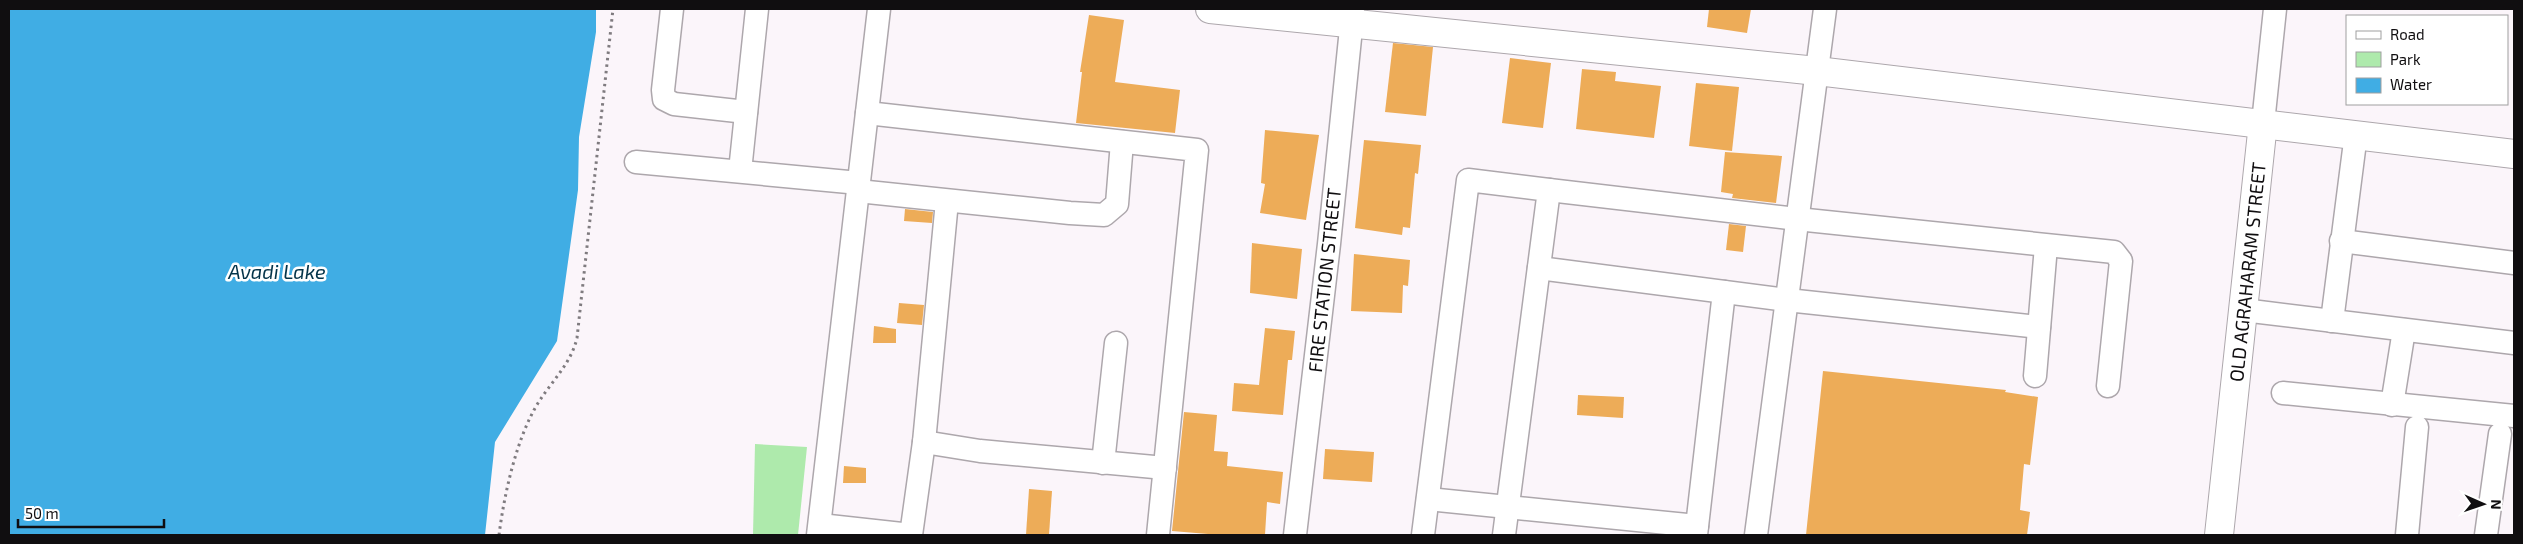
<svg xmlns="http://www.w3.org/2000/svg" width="2523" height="544" viewBox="0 0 2523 544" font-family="'Exo 2',sans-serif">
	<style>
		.green { fill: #aeeaac }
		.water { fill: #40ade4 }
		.building { fill: #edac58 }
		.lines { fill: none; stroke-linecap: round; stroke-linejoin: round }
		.minor-casing { stroke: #ada7ac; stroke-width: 25 }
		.tertiary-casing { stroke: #ada7ac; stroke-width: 30 }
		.path { stroke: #7f7b7f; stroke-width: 3; stroke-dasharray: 2.5 4; stroke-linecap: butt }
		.minor { stroke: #fff; stroke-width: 22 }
		.tertiary { stroke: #fff; stroke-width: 28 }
		.labels { text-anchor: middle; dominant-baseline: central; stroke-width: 5; stroke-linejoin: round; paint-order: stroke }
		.street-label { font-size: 19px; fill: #100e10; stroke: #fff }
		.water-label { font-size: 20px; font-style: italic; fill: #033349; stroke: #fff }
	</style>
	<rect width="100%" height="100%" fill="#fbf5fa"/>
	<polygon class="green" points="755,444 807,447 798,535 753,535"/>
	<polygon class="water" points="9,9 596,9 596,32 579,137 578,190 557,341 495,442 485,535 9,535"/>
	<g class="building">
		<polygon points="1709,9 1751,9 1747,33 1707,27"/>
		<polygon points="1089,15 1124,20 1115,82 1180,90 1175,133 1076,123 1082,72 1080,72"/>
		<polygon points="1393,43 1433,47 1426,116 1385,112"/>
		<polygon points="1510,58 1551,63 1543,128 1502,123"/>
		<polygon points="1582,69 1616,72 1615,81 1661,86 1654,138 1576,129"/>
		<polygon points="1696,83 1739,87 1732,151 1689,146"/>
		<polygon points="1265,130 1319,135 1306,220 1260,213 1265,184 1261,183"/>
		<polygon points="1364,140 1421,145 1418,174 1415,173 1410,228 1403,227 1402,235 1355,228"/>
		<polygon points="1725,152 1782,156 1776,203 1732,198 1733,194 1721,192"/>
		<polygon points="905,209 933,212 932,223 904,221"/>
		<polygon points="1729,224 1746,226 1743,252 1726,250"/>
		<polygon points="1252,243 1302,249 1297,299 1250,293"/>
		<polygon points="1354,254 1410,260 1408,286 1403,285 1402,313 1351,311"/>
		<polygon points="899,303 924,305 922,325 897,323"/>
		<polygon points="874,326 896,329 896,343 873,343"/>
		<polygon points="1265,328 1295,331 1292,360 1288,360 1283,415 1232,411 1234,383 1259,385"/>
		<polygon points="1823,371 2006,390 2005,392 2038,397 2030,465 2024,464 2020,510 2030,512 2027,535 1806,535"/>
		<polygon points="1578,395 1624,397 1623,418 1577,415"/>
		<polygon points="1184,412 1217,415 1214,451 1228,452 1227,466 1283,472 1280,504 1267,502 1265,535 1220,535 1172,531"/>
		<polygon points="1325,449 1374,452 1372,482 1323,479"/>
		<polygon points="844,466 866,468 866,483 843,483"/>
		<polygon points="1029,489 1052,491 1049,535 1026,535"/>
	</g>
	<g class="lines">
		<g class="minor-casing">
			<g id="minor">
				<polyline points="672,9 663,90 664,99 674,104 746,112"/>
				<polyline points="867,113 1197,150 1158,535"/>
				<polyline points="2263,123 2275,9"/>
				<polyline points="636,162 859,183"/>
				<polyline points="740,171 757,9"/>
				<polyline points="1549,190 1797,219 2114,252 2121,261 2108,386"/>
				<polyline points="858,191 1070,213 1104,215 1117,204 1122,142"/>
				<polyline points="2341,241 2514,263"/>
				<polyline points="1539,268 1787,300 2039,327"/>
				<polyline points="2243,310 2514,343"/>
				<polyline points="2332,321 2356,134"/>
				<polyline points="2035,376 2046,246"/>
				<polyline points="2283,393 2514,416"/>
				<polyline points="2392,405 2404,330"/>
				<polyline points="924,442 980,451 1165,468"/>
				<polyline points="1103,463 1116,343"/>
				<polyline points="1428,499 1697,526"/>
				<polyline points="820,525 911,535"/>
				<polyline points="818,535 879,9"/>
				<polyline points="911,535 924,442 947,201"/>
				<polyline points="1295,535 1329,244 1353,9"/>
				<polyline points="1423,535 1468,180 1549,190 1504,535"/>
				<polyline points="1696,535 1724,292"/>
				<polyline points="1756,535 1825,9"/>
				<polyline points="2407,535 2417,427"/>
				<polyline points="2486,535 2500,434"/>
			</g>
		</g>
		<g class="tertiary-casing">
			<g id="tertiary">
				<polyline points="1210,9 1817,71 2514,154"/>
				<polyline points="2219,535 2263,123"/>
			</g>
		</g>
		<path class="path" d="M499 535C504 496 515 445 534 410 548 384 570 367 577 338L613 9"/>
		<use href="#minor" class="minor"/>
		<use href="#tertiary" class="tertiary"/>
	</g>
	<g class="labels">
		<g class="street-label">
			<text transform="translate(2247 272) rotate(-84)">OLD AGRAHARAM STREET</text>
			<text transform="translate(1324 280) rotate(-84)">FIRE STATION STREET</text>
		</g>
		<g class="water-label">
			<text x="277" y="271">Avadi Lake</text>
		</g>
	</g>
	<rect width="2523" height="544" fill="none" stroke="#100e10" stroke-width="20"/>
	<rect x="2346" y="15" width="162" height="90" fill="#ffffff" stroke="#9f9f9f"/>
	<rect x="2356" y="31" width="25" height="8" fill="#ffffff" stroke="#9f9f9f"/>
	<text x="2390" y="40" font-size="15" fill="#100e10">Road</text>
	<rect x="2356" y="52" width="25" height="15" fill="#aeeaac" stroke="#9f9f9f"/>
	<text x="2390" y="65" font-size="15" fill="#100e10">Park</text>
	<rect x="2356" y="78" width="25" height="15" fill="#40ade4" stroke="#9f9f9f"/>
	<text x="2390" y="90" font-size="15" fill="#100e10">Water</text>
	<g transform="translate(2483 504) rotate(92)" stroke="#ffffff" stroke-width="4" paint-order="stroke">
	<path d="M0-4L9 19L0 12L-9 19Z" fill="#100e10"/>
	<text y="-8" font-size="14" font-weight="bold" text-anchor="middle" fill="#100e10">N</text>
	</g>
	<path d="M18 519v8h146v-8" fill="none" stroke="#100e10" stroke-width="2.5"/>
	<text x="25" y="519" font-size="15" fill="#100e10" stroke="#ffffff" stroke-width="4" paint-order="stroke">50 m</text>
</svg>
